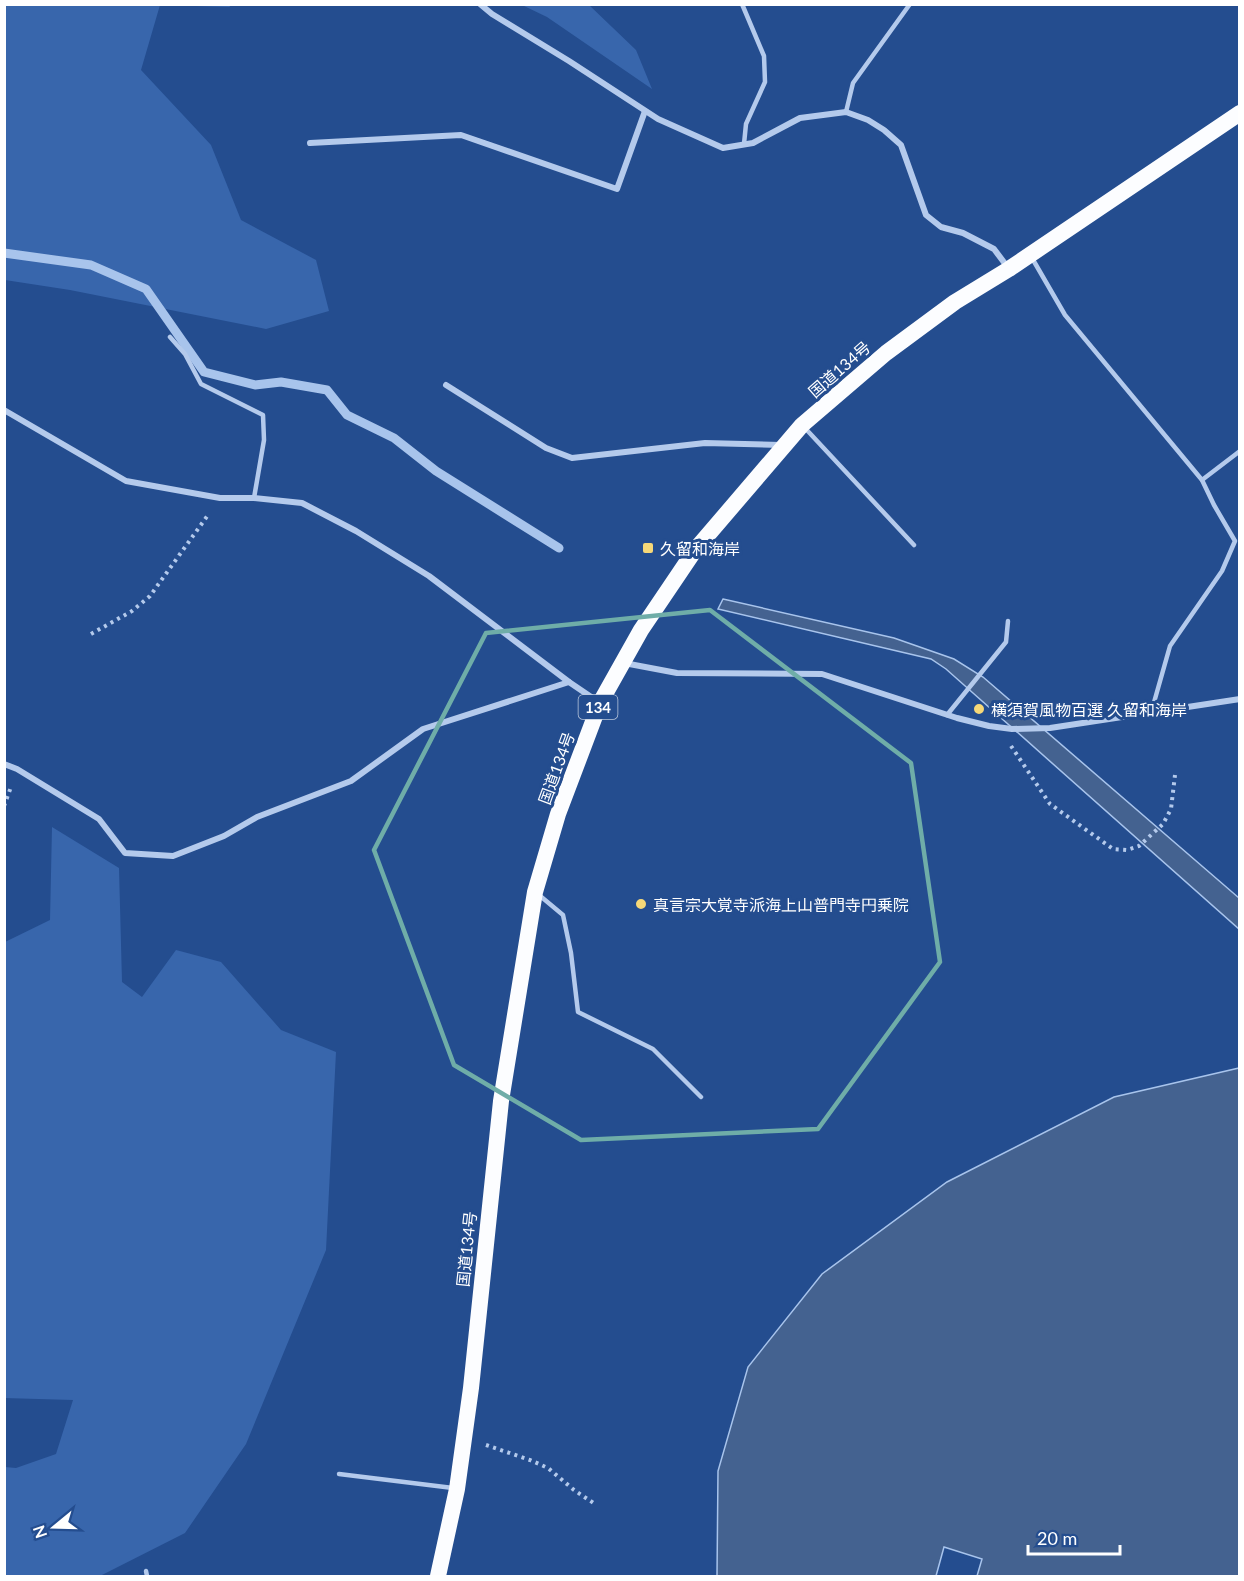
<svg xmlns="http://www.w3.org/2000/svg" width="1244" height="1581" viewBox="0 0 1244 1581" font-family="Lato,'Noto Sans JP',sans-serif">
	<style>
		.green { fill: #3866ac }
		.water { fill: #446290; stroke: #a8c4ec; stroke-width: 1.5 }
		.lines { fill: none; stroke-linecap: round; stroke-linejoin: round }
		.stream { stroke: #a8c4ec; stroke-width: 9 }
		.path { stroke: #b4caec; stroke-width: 4; stroke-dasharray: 3 4.5; stroke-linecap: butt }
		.service { stroke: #b4caec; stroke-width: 4.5 }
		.minor { stroke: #b4caec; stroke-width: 6 }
		.trunk { stroke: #fcfdff; stroke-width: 16 }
		.marked { fill: none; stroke: #6fada8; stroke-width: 4.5; stroke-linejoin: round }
		.poi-dot { fill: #f6d878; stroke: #244d8f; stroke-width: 2 }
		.labels { text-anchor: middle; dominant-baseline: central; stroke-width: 6; stroke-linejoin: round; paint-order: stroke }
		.shield { fill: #244d8f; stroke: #bdcadd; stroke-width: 1.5 }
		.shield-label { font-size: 15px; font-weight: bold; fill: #fff }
		.street-label { font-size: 16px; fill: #fff; stroke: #244d8f }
		.poi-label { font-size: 16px; fill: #fff; stroke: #244d8f; text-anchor: start }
	</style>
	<rect width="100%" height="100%" fill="#244d8f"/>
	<g class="green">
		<polygon points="4,5 229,5 230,7 160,5 141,70 211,145 241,220 316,260 329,311 266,329 70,290 5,280"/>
		<polygon points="522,5 589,5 636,50 652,89 547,17"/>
		<polygon points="52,827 119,868 122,982 142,997 176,950 221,962 281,1030 336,1052 326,1250 246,1444 185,1533 100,1576 5,1576 5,1467 16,1468 56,1454 73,1400 4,1398 5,942 50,920"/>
	</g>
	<g class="water">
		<polygon points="723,599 894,638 954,659 983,677 1239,898 1239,929 946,669 931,659 718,609"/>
		<polygon points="1239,1068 1239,1576 977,1576 982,1559 944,1547 936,1576 717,1576 718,1471 748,1367 822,1274 947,1182 1114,1097"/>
	</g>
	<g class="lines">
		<polyline class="stream" points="4,253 91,265 146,289 204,372 255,385 281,382 327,390 347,415 394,438 436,471 559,548"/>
		<g class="path">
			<polyline points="91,634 132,611 150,596 208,515"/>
			<polyline points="1011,746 1050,804 1113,849 1127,850 1139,846 1163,824 1171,809 1175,775"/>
			<polyline points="4,806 11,787"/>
			<polyline points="486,1445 530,1460 548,1468 574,1490 595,1504"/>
		</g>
		<g class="service">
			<polyline points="742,4 764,56 765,82 746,124 744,144"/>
			<polyline points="846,112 853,83 910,4"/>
			<polyline points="1032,258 1065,315 1202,480 1214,505 1235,541 1222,571 1170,646 1151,713"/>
			<polyline points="170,337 185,354 201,384 263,415 264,440 254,498"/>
			<polyline points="804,427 914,545"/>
			<polyline points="1202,480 1240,451"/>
			<polyline points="947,715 1006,642 1008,621"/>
			<polyline points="539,895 563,915 571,953 578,1012 653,1049 701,1097"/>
			<polyline points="339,1474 453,1488"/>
			<polyline points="146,1571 147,1576"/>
		</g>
		<g class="minor">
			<polyline points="480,4 492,14 569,61 658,119 723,148 753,143 800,118 846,112 868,120 884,130 901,145 926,215 941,227 963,233 994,249 1009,269"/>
			<polyline points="310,143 461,135 617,189 645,111"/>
			<polyline points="446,385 546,448 572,458 705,443 781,445"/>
			<polyline points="4,410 126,481 220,498 254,498 302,503 356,531 429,576 569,682 600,703"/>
			<polyline points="624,663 677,673 822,674 957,718 989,726 1012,729 1050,728 1240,699"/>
			<polyline points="4,764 17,769 99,819 125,853 173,856 224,836 257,817 351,781 423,729 569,682"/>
		</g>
		<polyline class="trunk" points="438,1576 457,1489 471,1388 501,1101 535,892 558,814 600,703 641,630 695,550 802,425 886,353 955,302 1009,269 1240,113"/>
	</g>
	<path class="marked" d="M710 610 911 763 940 962 818 1129 581 1140 454 1065 374 850 486 633Z"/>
	<g class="poi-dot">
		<rect x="642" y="542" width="12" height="12" rx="3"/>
		<circle cx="979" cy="709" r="6"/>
		<circle cx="641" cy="904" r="6"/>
	</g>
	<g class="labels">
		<rect class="shield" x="578.5" y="695" width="39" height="24" rx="4.5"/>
		<g class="shield-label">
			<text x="598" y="707">134</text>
		</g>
		<g class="street-label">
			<text transform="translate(839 369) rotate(-41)">国道134号</text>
			<text transform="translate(556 768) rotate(-70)">国道134号</text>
			<text transform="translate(466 1249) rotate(-84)">国道134号</text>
		</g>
		<g class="poi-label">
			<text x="660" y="548">久留和海岸</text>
			<text x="991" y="709">横須賀風物百選 久留和海岸</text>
			<text x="653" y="904">真言宗大覚寺派海上山普門寺円乗院</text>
		</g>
	</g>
	<rect width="1244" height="1581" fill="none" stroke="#ffffff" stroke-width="12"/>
	<g transform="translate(54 1527) rotate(251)" stroke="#244d8f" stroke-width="4.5" paint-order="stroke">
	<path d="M0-4.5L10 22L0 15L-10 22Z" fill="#ffffff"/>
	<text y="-9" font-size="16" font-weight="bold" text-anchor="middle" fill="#ffffff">N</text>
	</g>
	<path d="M1028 1545v9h92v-9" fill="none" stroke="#ffffff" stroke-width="3"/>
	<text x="1037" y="1545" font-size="18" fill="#ffffff" stroke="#244d8f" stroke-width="4.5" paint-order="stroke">20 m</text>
</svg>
